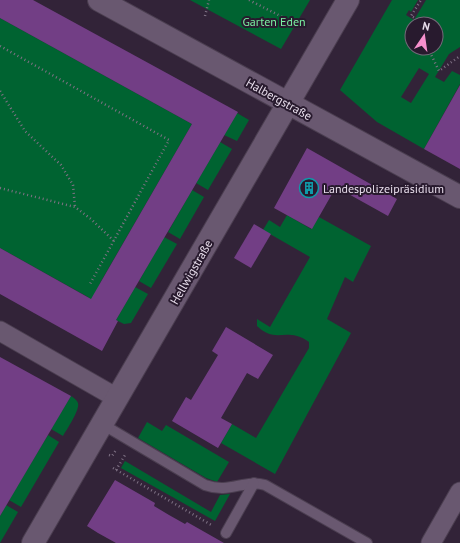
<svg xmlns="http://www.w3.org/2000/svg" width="460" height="543" viewBox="0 0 460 543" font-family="'PT Sans',sans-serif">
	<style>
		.green { fill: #006331; fill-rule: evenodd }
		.building { fill: #723e85 }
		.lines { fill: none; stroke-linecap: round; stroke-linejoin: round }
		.lane-casing { stroke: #4b3e50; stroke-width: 12 }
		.street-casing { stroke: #4b3e50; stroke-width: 21 }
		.secondary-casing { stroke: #4b3e50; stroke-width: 24 }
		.path { stroke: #7f7285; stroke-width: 2.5; stroke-dasharray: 1 3; stroke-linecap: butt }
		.lane { stroke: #695870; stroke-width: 10 }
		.street { stroke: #695870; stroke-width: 19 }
		.secondary { stroke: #695870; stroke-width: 22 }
		.labels { text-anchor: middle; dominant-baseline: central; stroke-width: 4; stroke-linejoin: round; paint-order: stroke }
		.park-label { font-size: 12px; fill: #7bf2a2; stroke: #281a2e }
		.street-label { font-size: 12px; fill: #e8deec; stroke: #281a2e }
		.poi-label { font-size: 12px; fill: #e8deec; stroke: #281a2e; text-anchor: start }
	</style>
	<rect width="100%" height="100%" fill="#322338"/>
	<g class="green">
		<polygon points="190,0 310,0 281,49"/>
		<path d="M392 0H418L411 12 409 10 406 15 414 20 426 0H460V47L449 54 435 77 444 82 452 71 460 75V84L424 149 377 122 340 90ZM412 24H436V48H412ZM419 68 429 74 411 103 401 97Z"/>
		<polygon points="0,18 192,124 100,283 98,309 88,297 0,248"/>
		<polygon points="237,113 249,120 237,141 224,135"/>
		<polygon points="220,142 232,149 208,190 196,183"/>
		<polygon points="192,190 204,197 180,239 168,232"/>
		<path d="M287 215 311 229 319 217 371 246 353 282 345 277 327 319 351 333 275 474 221 443 232 424 256 438 309 348V342C305 339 301 337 297 336 280 332 273 341 257 326V319L270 327 310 257 263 230 269 220 280 227Z"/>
		<polygon points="164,237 177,244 151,288 139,281"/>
		<polygon points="135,287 148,294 131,323 124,324 116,320"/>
		<path d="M71 396C74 398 77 400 78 403 80 410 67 429 63 436L51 429Z"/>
		<polygon points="147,422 162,431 166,425 229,462 217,482 206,478 138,438"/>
		<polygon points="48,435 59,442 21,507 9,500"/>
		<polygon points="125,461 211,512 220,495 230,494 215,521 121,468"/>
		<polygon points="6,505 18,512 0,543 0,516"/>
	</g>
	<g class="building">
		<polygon points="0,0 33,0 238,112 116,320 118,321 102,351 0,294 0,248 91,299 192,124 0,18"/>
		<polygon points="460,85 460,169 424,149"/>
		<polygon points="307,148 397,199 388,216 336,187 312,229 274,208"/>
		<polygon points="254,224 271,234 251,268 234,258"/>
		<polygon points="226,327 273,355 258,379 247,373 221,418 232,424 218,448 172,421 186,397 191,400 218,355 212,351"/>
		<polygon points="0,357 71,396 0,516"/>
		<polygon points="115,480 155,503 154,506 169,515 185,524 187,522 224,543 116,543 98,533 87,526"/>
	</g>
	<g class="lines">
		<g class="lane-casing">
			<g id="lane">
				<path d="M102 424 205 485C230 494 244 479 265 485L367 543"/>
				<polyline points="226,533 254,483"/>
			</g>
		</g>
		<g class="street-casing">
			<g id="street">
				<polyline points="0,331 117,398"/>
				<polyline points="431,543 460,492"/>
			</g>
		</g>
		<g class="secondary-casing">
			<g id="secondary">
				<polyline points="99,0 460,197"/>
				<polyline points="33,543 348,0"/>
			</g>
		</g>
		<g class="path">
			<polyline points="249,0 300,26"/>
			<polyline points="205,16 209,0"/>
			<polyline points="418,24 415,18 411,16 421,0"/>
			<polyline points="0,46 169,140 90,284"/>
			<polyline points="428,48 439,71 460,56"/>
			<polyline points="0,91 25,131 61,165 73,185 75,207"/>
			<polyline points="0,188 75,207 91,219 114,241"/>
			<polyline points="109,455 112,456 116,450"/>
			<polyline points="113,468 213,526"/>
			<polyline points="116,470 125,455"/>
		</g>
		<use href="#lane" class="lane"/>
		<use href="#street" class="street"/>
		<use href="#secondary" class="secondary"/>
	</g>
	<defs>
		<g id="building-ring" transform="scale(1)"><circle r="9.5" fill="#281a2e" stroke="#0f9aa8" stroke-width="1.5"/><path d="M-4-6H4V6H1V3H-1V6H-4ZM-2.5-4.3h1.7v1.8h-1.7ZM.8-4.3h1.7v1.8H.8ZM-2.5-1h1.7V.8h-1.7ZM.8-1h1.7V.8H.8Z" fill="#0f9aa8"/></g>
	</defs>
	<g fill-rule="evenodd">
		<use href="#building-ring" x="309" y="188"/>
	</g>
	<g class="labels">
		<g class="park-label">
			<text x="274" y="21">Garten Eden</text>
		</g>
		<g class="street-label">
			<text transform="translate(279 99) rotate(29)">Halbergstraße</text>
			<text transform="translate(191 272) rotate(-60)">Hellwigstraße</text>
		</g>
		<g class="poi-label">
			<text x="323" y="188">Landespolizeipräsidium</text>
		</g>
	</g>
	<g transform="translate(424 36) rotate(13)"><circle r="19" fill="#281a2e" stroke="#75687a"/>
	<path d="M0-3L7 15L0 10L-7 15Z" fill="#f790cd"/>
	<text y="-6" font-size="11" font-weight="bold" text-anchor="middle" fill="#e8deec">N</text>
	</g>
</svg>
